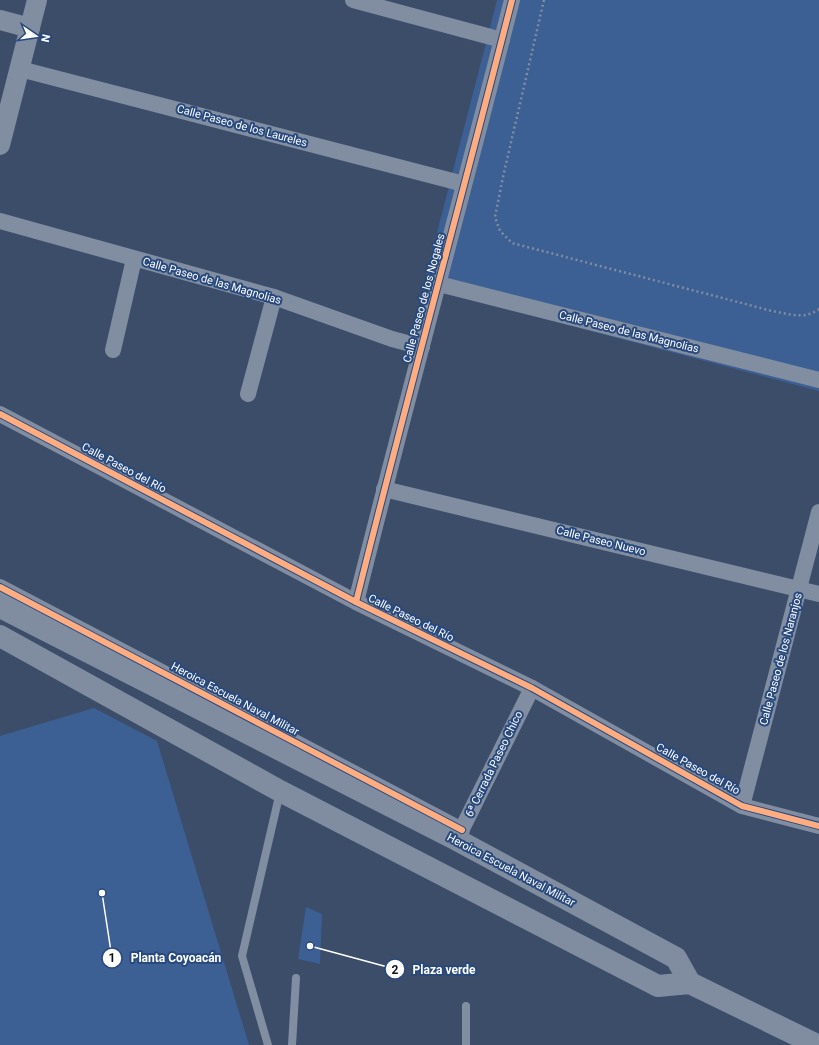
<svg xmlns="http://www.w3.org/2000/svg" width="819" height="1045" viewBox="0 0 819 1045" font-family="Roboto,sans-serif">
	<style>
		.green { fill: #3c5f94 }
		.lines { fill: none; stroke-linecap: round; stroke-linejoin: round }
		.path { stroke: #818da0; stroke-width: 2.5; stroke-dasharray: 2 3; stroke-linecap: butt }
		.service { stroke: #818da0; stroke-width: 8 }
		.minor { stroke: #818da0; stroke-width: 16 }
		.tertiary { stroke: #818da0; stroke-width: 20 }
		.primary { stroke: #808c9f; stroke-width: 22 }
		.cycleway-casing { stroke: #28497d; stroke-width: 8 }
		.cycleway { stroke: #ffac80; stroke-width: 6 }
		.labels { text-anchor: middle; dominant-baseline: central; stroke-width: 4; stroke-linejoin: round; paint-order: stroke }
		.street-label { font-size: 11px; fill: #fff; stroke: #28497d }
		.leader { fill: none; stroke: #fff; stroke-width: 1.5 }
		.callout-dot { fill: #fff; stroke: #28497d; stroke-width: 1.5 }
		.mark-label { font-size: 12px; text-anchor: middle; font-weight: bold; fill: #111 }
		.callout-label { font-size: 12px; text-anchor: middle; font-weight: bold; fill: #fff; stroke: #28497d; stroke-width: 4; stroke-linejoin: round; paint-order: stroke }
	</style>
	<rect width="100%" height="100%" fill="#3c4d69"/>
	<g class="green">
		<polygon points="497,0 819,0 819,391 423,287"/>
		<polygon points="94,708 157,741 249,1045 0,1045 0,736"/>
		<polygon points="306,907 322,914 320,964 298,959"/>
	</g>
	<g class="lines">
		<path class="path" d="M544 0 503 177 495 217 500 231 512 243 772 311C789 314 805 320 819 309"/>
		<g class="service">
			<polyline points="268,1045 242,956 280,792"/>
			<polyline points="292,1045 296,978"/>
			<polyline points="466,1045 466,1006"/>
		</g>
		<g class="minor">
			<polyline points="353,0 502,40"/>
			<polyline points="20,69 464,184"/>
			<polyline points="0,221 274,297 392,339 422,347"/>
			<polyline points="439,284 819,380"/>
			<polyline points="113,350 134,259"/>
			<polyline points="248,394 274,297"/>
			<polyline points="0,414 356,602 532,688 742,806 819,826"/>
			<polyline points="384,489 819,594"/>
			<polyline points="0,587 462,830"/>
			<path d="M356 602C406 401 461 201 512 0"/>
			<polyline points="742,806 819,512"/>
			<polyline points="457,839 532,688"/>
		</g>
		<g class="tertiary">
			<polyline points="0,20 30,28"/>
			<polyline points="0,145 37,0"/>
		</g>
		<g class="primary">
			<polyline points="0,607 457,840 676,958 690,983"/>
			<polyline points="0,636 280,791 658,986 690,983 817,1045"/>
		</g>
		<g class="cycleway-casing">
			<g id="cycleway">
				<polyline points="0,414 356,602 532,688 742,806 819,826"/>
				<polyline points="0,587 462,830"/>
				<path d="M356 602C406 401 461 201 512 0"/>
			</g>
		</g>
		<use href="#cycleway" class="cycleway"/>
	</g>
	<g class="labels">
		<g class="street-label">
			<text transform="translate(242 126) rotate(15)">Calle Paseo de los Laureles</text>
			<text transform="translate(212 281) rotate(16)">Calle Paseo de las Magnolias</text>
			<text transform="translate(424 298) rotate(-75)">Calle Paseo de los Nogales</text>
			<text transform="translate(629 332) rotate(14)">Calle Paseo de las Magnolias</text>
			<text transform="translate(124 468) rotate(28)">Calle Paseo del Río</text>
			<text transform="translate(601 541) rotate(14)">Calle Paseo Nuevo</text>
			<text transform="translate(411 618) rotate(26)">Calle Paseo del Río</text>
			<text transform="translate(781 659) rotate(-75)">Calle Paseo de los Naranjos</text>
			<text transform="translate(235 699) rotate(28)">Heroica Escuela Naval Militar</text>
			<text transform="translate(494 764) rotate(-64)">6ª Cerrada Paseo Chico</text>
			<text transform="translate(698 769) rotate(29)">Calle Paseo del Río</text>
			<text transform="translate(511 870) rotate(28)">Heroica Escuela Naval Militar</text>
		</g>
	</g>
	<path class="leader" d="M102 893L112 958M310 946L395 969"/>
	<g class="callout-dot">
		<circle cx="102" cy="893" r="4"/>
		<circle cx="310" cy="946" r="4"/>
		<circle cx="112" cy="958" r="10"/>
		<circle cx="395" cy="969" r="10"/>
	</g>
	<g class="mark-label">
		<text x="112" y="962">1</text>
		<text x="395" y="974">2</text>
	</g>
	<g class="callout-label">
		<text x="176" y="962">Planta Coyoacán</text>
		<text x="444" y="974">Plaza verde</text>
	</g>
	<g transform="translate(36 36) rotate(103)" stroke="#28497d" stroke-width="3" paint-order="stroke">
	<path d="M0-3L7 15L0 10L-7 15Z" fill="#ffffff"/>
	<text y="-6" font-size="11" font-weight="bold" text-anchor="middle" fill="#ffffff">N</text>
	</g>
</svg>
